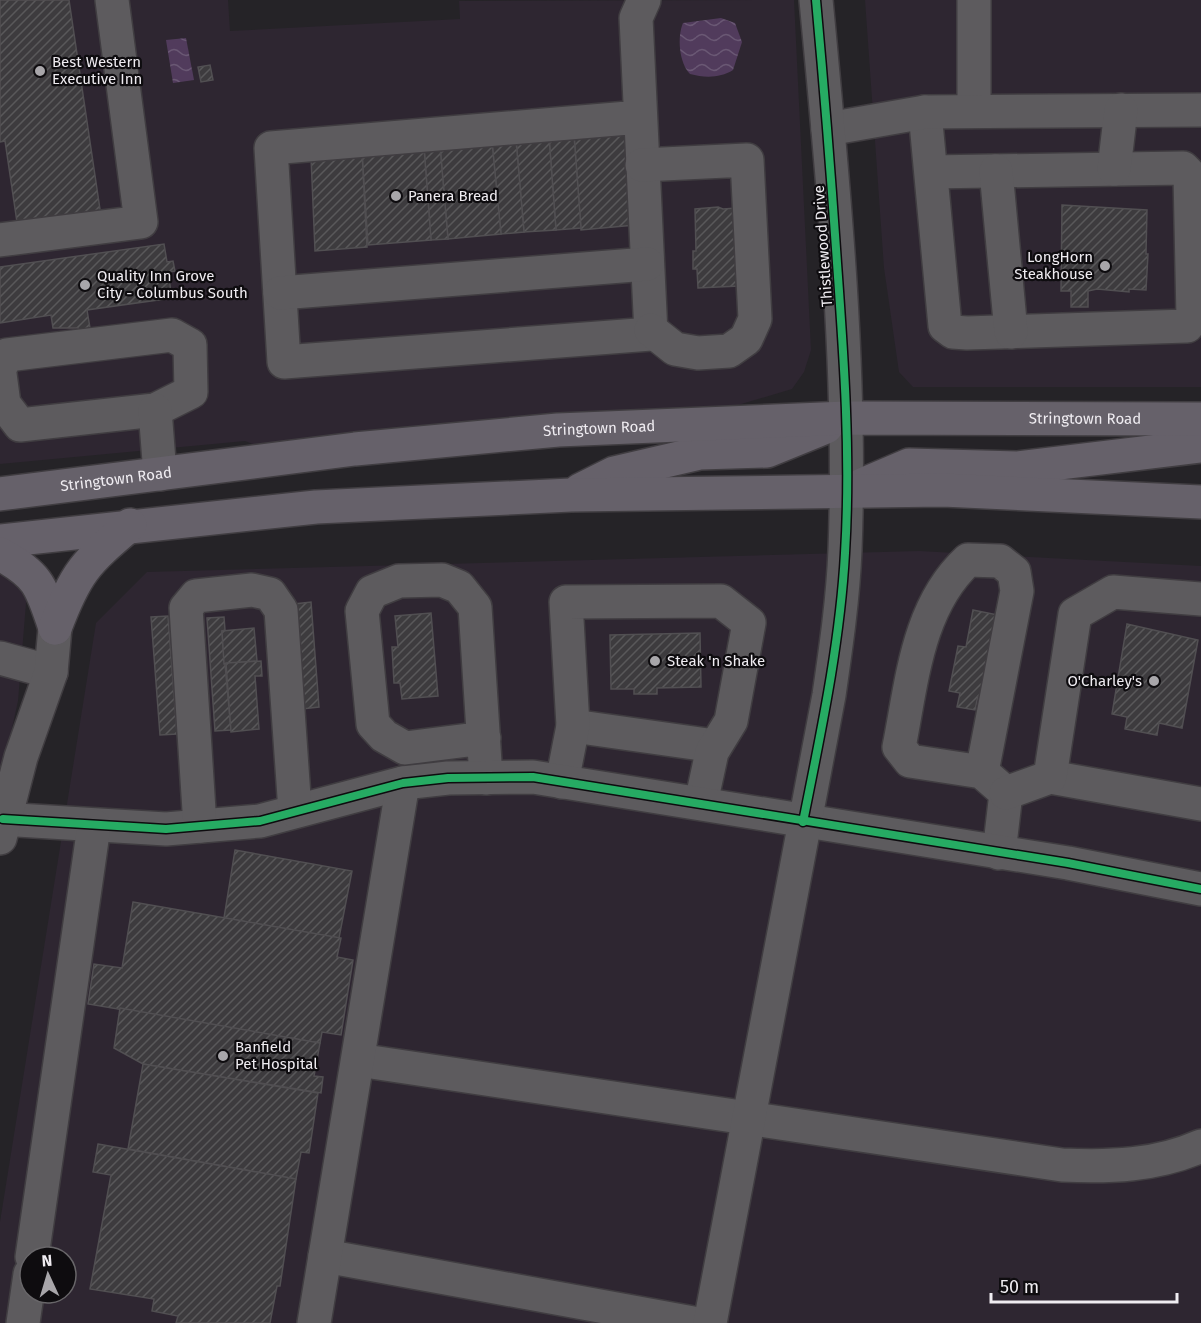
<svg xmlns="http://www.w3.org/2000/svg" width="1201" height="1323" viewBox="0 0 1201 1323" font-family="'Fira Sans',sans-serif">
	<style>
		.built { fill: #2e2631; fill-rule: evenodd }
		.water { fill: url(#water-waves) }
		.building { fill: url(#building-hatch); stroke: #514f52; stroke-width: 1.5 }
		.lines { fill: none; stroke-linecap: round; stroke-linejoin: round }
		.minor-casing { stroke: #403d41; stroke-width: 36 }
		.major-casing { stroke: #403d41; stroke-width: 36 }
		.minor { stroke: #5d5b5e; stroke-width: 33 }
		.major { stroke: #66616a; stroke-width: 33 }
		.cycleway-casing { stroke: #0e0c0f; stroke-width: 11 }
		.cycleway { stroke: #26ab63; stroke-width: 8 }
		.poi-dot { fill: #a8a6aa; stroke: #0e0c0f; stroke-width: 2 }
		.labels { text-anchor: middle; dominant-baseline: central; stroke-width: 4.5; stroke-linejoin: round; paint-order: stroke }
		.poi-label { font-size: 15px; fill: #efecf1; stroke: #0e0c0f; text-anchor: start }
		.street-label { font-size: 15px; fill: #efecf1; stroke: #0e0c0f }
	</style>
	<defs>
		<pattern id="water-waves" width="16" height="10" patternUnits="userSpaceOnUse" patternTransform="scale(1.5)"><rect width="16" height="10" fill="#513b5c"/><path d="M0 5q4-4 8 0t8 0" fill="none" stroke="#6a5874"/></pattern>
		<pattern id="building-hatch" width="6" height="6" patternUnits="userSpaceOnUse" patternTransform="scale(1.5)"><rect width="6" height="6" fill="#3d3b3e"/><path d="M-1 1l2-2M0 6l6-6M5 7l2-2" fill="none" stroke="#59585a"/></pattern>
	</defs>
	<rect width="100%" height="100%" fill="#252327"/>
	<g class="built">
		<polygon points="0,0 228,0 230,31 460,19 459,1 794,0 811,350 804,372 792,389 738,405 357,435 263,448 245,441 0,464"/>
		<polygon points="865,0 1201,0 1201,387 913,387 899,372 884,268"/>
		<path d="M919 551 1201 566V1323H0V1222L96 623 147 572ZM30 1257H66V1293H30Z"/>
		<polygon points="0,574 27,591 18,701 0,783"/>
	</g>
	<g class="water">
		<path d="M721 18 735 23 742 42 733 70C720 78 705 78 690 74 679 63 677 37 683 23Z"/>
		<polygon points="186,38 194,80 173,83 166,40"/>
	</g>
	<g class="building">
		<polygon points="0,0 69,0 101,216 18,229 5,141 0,142"/>
		<polygon points="210,65 213,80 201,82 198,67"/>
		<polygon points="627,127 626,154 628,154 635,225 581,230 574,135"/>
		<polygon points="574,135 581,228 556,230 549,137"/>
		<polygon points="549,137 556,230 524,232 516,140"/>
		<polygon points="516,140 524,232 501,234 492,142"/>
		<polygon points="492,142 501,234 448,239 440,146"/>
		<polygon points="440,146 448,239 431,240 424,147"/>
		<polygon points="424,147 431,240 368,245 362,152"/>
		<polygon points="362,152 367,247 315,251 311,157"/>
		<polygon points="1062,205 1147,210 1146,254 1148,254 1146,290 1129,289 1129,292 1097,289 1088,291 1088,307 1071,307 1071,291 1061,291"/>
		<polygon points="718,207 723,209 736,208 739,286 698,288 697,269 693,269 693,251 696,251 695,209"/>
		<polygon points="164,244 167,262 173,261 175,271 168,272 172,298 87,310 91,334 80,336 78,328 53,328 51,315 0,323 0,267"/>
		<polygon points="311,602 319,707 302,709 294,604"/>
		<polygon points="973,610 1003,616 987,698 978,696 975,710 957,707 960,693 949,691 958,646 966,647"/>
		<polygon points="431,613 438,696 402,699 400,683 394,683 392,647 398,647 395,616"/>
		<polygon points="168,616 177,734 160,735 151,617"/>
		<polygon points="224,617 225,630 222,631 231,730 215,731 207,618"/>
		<polygon points="1127,624 1198,640 1182,728 1159,723 1157,735 1125,729 1127,717 1112,714"/>
		<polygon points="254,628 257,661 224,664 222,631"/>
		<polygon points="700,633 701,687 657,688 657,694 634,694 634,689 611,689 610,635"/>
		<polygon points="261,661 262,676 255,676 259,729 231,732 226,663"/>
		<polygon points="235,850 352,871 339,938 224,918"/>
		<polygon points="133,902 341,938 337,957 353,960 341,1035 322,1032 320,1043 88,1004 94,964 122,968"/>
		<polygon points="120,1008 320,1043 314,1076 323,1077 321,1093 143,1064 114,1048"/>
		<polygon points="143,1064 318,1093 309,1153 301,1152 296,1179 128,1149"/>
		<polygon points="98,1144 296,1179 280,1286 277,1286 270,1323 176,1323 178,1316 152,1311 154,1299 90,1289 111,1175 93,1172"/>
	</g>
	<g class="lines">
		<g class="minor-casing">
			<g id="minor">
				<polyline points="974,0 974,110"/>
				<polyline points="925,112 945,326 953,332 967,333 1187,326 1193,318 1190,175 1183,168 931,172"/>
				<polyline points="640,117 271,148 284,362 651,334 636,18 644,0"/>
				<polyline points="828,129 925,112 1201,110"/>
				<polyline points="642,165 747,160 755,319 746,339 729,351 698,353 675,349 651,330"/>
				<polyline points="1114,169 1121,110"/>
				<polyline points="996,171 1011,332"/>
				<polyline points="0,240 141,222 112,0"/>
				<polyline points="280,293 647,264"/>
				<polyline points="0,368 7,355 172,335 190,345 191,392 155,410 20,425 4,404 0,374"/>
				<polyline points="155,410 160,474"/>
				<polyline points="0,658 51,672"/>
				<polyline points="573,726 715,746"/>
				<polyline points="484,738 405,748 384,736 373,724 362,611 372,592 399,581 442,580 459,587 475,607 486,778"/>
				<path d="M982 772 1017 591 1014 572 1000 561 968 560C917 607 912 682 899 747L910 761 982 772 1006 793 999 853"/>
				<polyline points="1050,777 1201,804"/>
				<polyline points="562,782 573,726 566,602 721,601 749,623 731,721 712,752 701,803"/>
				<polyline points="1006,793 1050,777 1075,614 1113,592 1201,599"/>
				<polyline points="0,819 166,829 260,821 403,783 448,778 533,777 1068,863 1201,889"/>
				<polyline points="200,826 186,608 196,596 252,590 270,594 281,610 295,811"/>
				<polyline points="0,838 21,757 51,672 55,628"/>
				<path d="M358 1060 1062 1165C1110 1167 1156 1166 1201 1146"/>
				<polyline points="325,1256 693,1323"/>
				<polyline points="32,1257 94,826"/>
				<polyline points="23,1323 30,1274"/>
				<polyline points="314,1323 403,783"/>
				<path d="M710 1323 829 695C836 647 843 599 845 550 852 369 833 180 816 0"/>
			</g>
		</g>
		<g class="major-casing">
			<g id="major">
				<polyline points="862,485 909,465 1018,468 1201,446"/>
				<polyline points="580,490 614,473 700,453 767,451 826,427"/>
				<path id="s1" d="M0 494 355 449 558 430 846 418 1201 419"/>
				<polyline points="0,541 316,507 571,495 943,490 1201,502"/>
				<path d="M0 554C40 576 41 587 55 628"/>
				<path d="M55 628C76 572 85 563 130 525"/>
			</g>
		</g>
		<use href="#minor" class="minor"/>
		<use href="#major" class="major"/>
		<g class="cycleway-casing">
			<g id="cycleway">
				<polyline points="3,819 166,829 260,821 403,783 448,778 533,777 1068,863 1201,889"/>
				<path d="M803 822C821 732 840 644 845 553 851 456 844 359 837 263 831 175 824 87 816 0"/>
			</g>
		</g>
		<use href="#cycleway" class="cycleway"/>
	</g>
	<g class="poi-dot">
		<circle cx="40" cy="71" r="6"/>
		<circle cx="396" cy="196" r="6"/>
		<circle cx="1105" cy="266" r="6"/>
		<circle cx="85" cy="285" r="6"/>
		<circle cx="655" cy="661" r="6"/>
		<circle cx="1154" cy="681" r="6"/>
		<circle cx="223" cy="1056" r="6"/>
	</g>
	<g class="labels">
		<g class="poi-label">
			<text x="52" y="62">Best Western<tspan x="52" dy="17">Executive Inn</tspan></text>
			<text x="408" y="196">Panera Bread</text>
			<text x="1093" y="257" text-anchor="end">LongHorn<tspan x="1093" dy="17">Steakhouse</tspan></text>
			<text x="97" y="276">Quality Inn Grove<tspan x="97" dy="17">City - Columbus South</tspan></text>
			<text x="667" y="661">Steak 'n Shake</text>
			<text x="1142" y="681" text-anchor="end">O'Charley's</text>
			<text x="235" y="1047">Banfield<tspan x="235" dy="17">Pet Hospital</tspan></text>
		</g>
		<g class="street-label">
			<text transform="translate(823 246) rotate(-94)">Thistlewood Drive</text>
			<text stroke="none"><textPath href="#s1" startOffset="1089">Stringtown Road</textPath></text>
			<text stroke="none"><textPath href="#s1" startOffset="603">Stringtown Road</textPath></text>
			<text stroke="none"><textPath href="#s1" startOffset="117">Stringtown Road</textPath></text>
		</g>
	</g>
	<g transform="translate(48 1275) rotate(356)"><circle r="28" fill="#0e0c0f" stroke="#686669" stroke-width="1.5"/>
	<path d="M0-4.5L10 22L0 15L-10 22Z" fill="#a8a6aa"/>
	<text y="-9" font-size="16" font-weight="bold" text-anchor="middle" fill="#efecf1">N</text>
	</g>
	<path d="M991 1293v9h186v-9" fill="none" stroke="#efecf1" stroke-width="3"/>
	<text x="1000" y="1293" font-size="18" fill="#efecf1" stroke="#0e0c0f" stroke-width="4.5" paint-order="stroke">50 m</text>
</svg>
